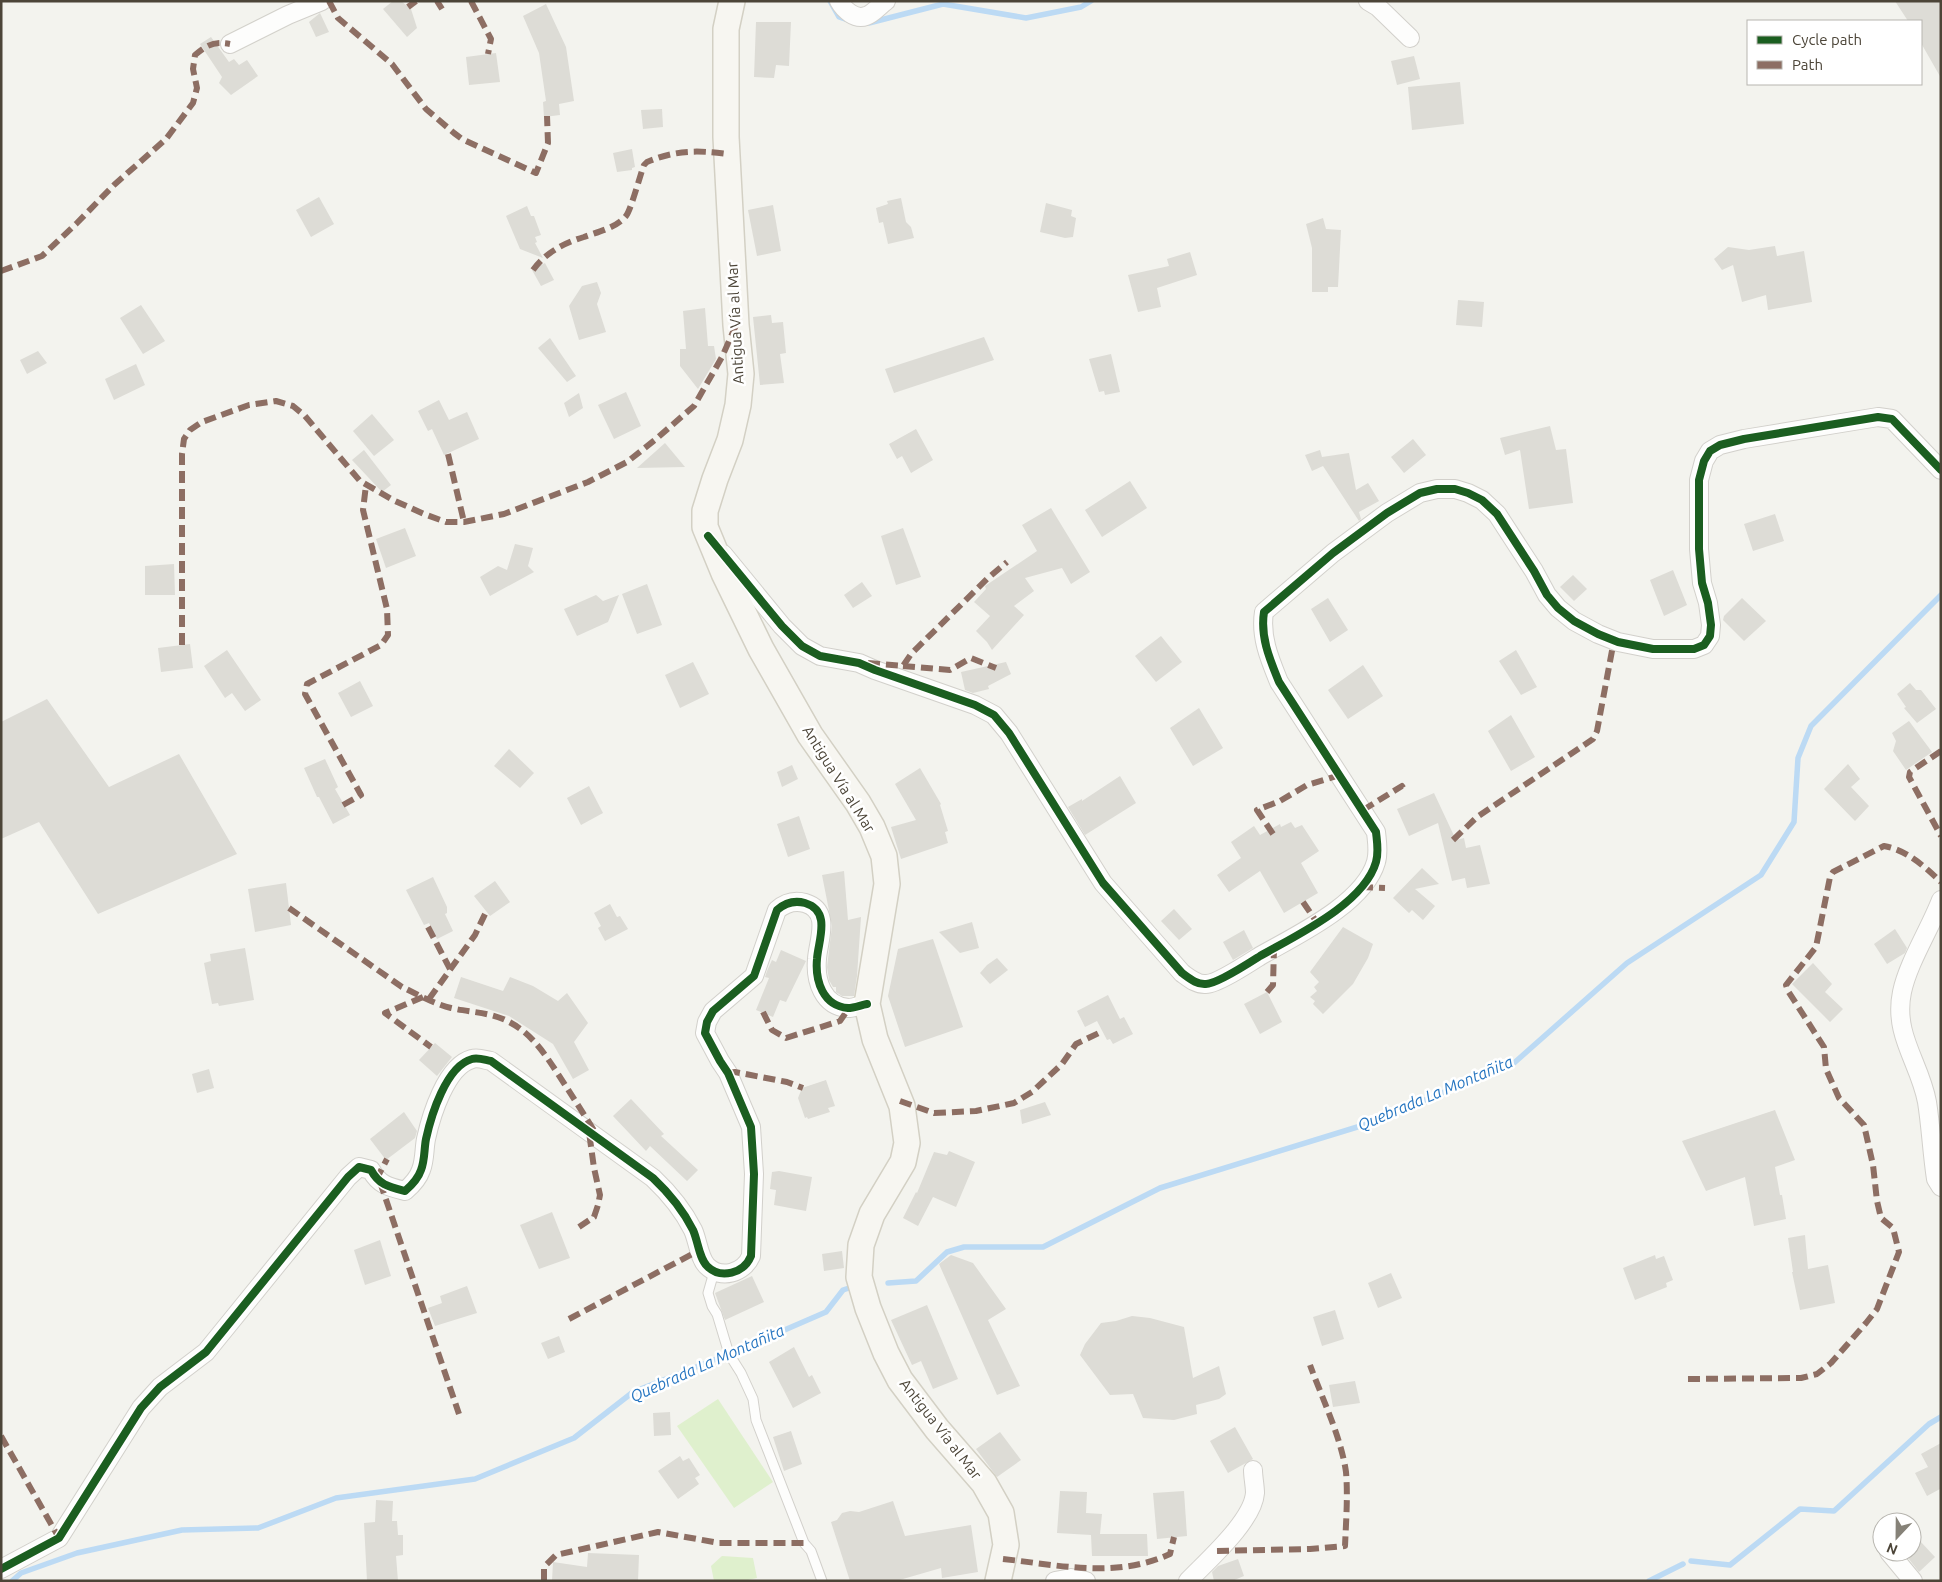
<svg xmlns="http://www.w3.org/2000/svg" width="1942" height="1582" viewBox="0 0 1942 1582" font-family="Ubuntu,sans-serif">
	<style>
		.green { fill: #dff0cd }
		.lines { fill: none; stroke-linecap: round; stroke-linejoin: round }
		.stream { stroke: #bcdaf4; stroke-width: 5.5 }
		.building { fill: #dddcd6 }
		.service-casing { stroke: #d2d0cb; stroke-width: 11 }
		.minor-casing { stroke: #d2d0cb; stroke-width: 20 }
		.secondary-casing { stroke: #d3d0c4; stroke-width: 28 }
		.service { stroke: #fdfdfc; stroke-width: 9 }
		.minor { stroke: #fdfdfc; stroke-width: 18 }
		.secondary { stroke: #f7f6f1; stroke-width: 25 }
		.quiet { stroke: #8d6e63; stroke-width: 6; stroke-dasharray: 12 6; stroke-linecap: butt }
		.cycleway-casing { stroke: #fff; stroke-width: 11 }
		.cycleway { stroke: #1b5e20; stroke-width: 8 }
		.labels { text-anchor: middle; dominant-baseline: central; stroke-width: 5; stroke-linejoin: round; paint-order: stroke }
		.street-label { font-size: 15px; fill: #4c4538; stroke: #fff }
		.water-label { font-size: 16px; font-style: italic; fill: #2776c1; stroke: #fff }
	</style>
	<rect width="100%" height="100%" fill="#f3f3ee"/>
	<g class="green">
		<polygon points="718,1399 773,1482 734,1508 677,1426"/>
		<polygon points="722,1556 753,1558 757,1578 743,1581 714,1581 711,1566"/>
	</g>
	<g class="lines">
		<g class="stream">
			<polyline points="830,1 839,17 848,20"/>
			<polyline points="869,23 943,4 1026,18 1081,7 1091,1"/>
			<polyline points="888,1283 916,1281 947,1252 964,1247 1043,1247 1160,1188 1367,1124 1514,1063 1627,963 1761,875 1794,822 1798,758 1811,726 1941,595"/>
			<polyline points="1691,1561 1730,1565 1800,1509 1834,1511 1929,1424 1941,1417"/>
			<polyline points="12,1581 21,1573 77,1553 182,1530 258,1528 336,1498 475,1479 574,1438 633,1392 729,1354 826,1312 843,1290 855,1286"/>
			<polyline points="1649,1581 1683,1564"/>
		</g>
	</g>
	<g class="building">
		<polygon points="393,1 401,1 411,9 417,28 407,37 383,9"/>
		<polygon points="1895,1 1941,1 1941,78 1921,43 1921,21 1908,21"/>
		<polygon points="546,4 566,47 574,101 559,104 560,115 544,117 543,102 546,101 539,53 523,16"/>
		<polygon points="320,13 329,32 316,37 309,22"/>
		<polygon points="756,22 791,22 789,66 776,65 774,78 754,77"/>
		<polygon points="211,37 229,62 234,59 239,65 247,60 258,76 231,95 219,83 222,77 200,44"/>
		<polygon points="496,53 500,82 469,85 466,57"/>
		<polygon points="1414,56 1420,79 1397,85 1391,61"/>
		<polygon points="1460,82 1464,124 1412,130 1408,87"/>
		<polygon points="662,109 663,127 643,129 641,110"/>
		<polygon points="632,149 635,167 632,168 632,170 617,172 613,153"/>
		<polygon points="319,197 334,224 311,237 296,210"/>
		<polygon points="901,198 906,222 911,227 914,238 888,244 883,222 879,223 876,208 888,204 887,201"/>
		<polygon points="1046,203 1072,210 1071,216 1076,218 1073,237 1065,238 1040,232"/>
		<polygon points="773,205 781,251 757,256 748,210"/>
		<polygon points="527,206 531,216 534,216 541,235 535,237 537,242 535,243 543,258 520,249 506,216"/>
		<polygon points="1323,218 1326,229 1341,230 1338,287 1328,287 1328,292 1312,292 1312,248 1306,224"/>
		<polygon points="1775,246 1777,256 1804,251 1812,302 1768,310 1766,295 1742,302 1733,265 1722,270 1714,259 1728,247 1749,250"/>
		<polygon points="1190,252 1197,275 1157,288 1161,307 1138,312 1128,275 1169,266 1167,259"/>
		<polygon points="545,263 554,280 541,286 532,270"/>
		<polygon points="597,282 601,293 597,304 606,332 579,340 569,306 582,286"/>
		<polygon points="1458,300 1484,302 1482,327 1456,325"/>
		<polygon points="141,305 165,341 143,354 120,318"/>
		<polygon points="705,308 708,346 714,346 716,359 698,389 680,366 680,349 686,349 683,311"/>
		<polygon points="771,315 772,323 783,322 786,353 780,354 784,383 760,385 753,317"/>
		<polygon points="984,337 994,360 894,393 885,369"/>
		<polygon points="550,338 576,376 567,382 538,348"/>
		<polygon points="38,351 47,363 27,374 20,360"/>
		<polygon points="1111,354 1120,392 1105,395 1104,391 1099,392 1089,359"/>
		<polygon points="136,364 145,385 114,400 105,379"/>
		<polygon points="626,392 641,426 614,439 598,405"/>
		<polygon points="579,393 583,408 569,417 564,403"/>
		<polygon points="439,400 449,420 467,412 479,439 444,455 432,429 428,431 418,411"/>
		<polygon points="372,414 394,440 374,456 353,431"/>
		<polygon points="1550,426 1556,450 1566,449 1573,503 1529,509 1520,450 1505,455 1500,438"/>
		<polygon points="916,429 933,460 911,473 902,456 897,459 889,444"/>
		<polygon points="1413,439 1426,455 1404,473 1391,457"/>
		<polygon points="665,443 685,467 637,468"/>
		<polygon points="364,450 391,485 382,492 352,460"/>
		<polygon points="1320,450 1322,457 1349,453 1356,490 1368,483 1379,501 1359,512 1361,519 1359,521 1323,466 1312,471 1305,455"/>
		<polygon points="1130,481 1147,508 1102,537 1085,510"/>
		<polygon points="1051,508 1090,572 1071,584 1062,568 1025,578 1034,591 1014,606 1024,615 992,650 987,642 976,631 990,616 974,602 986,589 985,586 1037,551 1022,525"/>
		<polygon points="1775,514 1784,541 1753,551 1744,524"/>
		<polygon points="405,528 416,556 386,568 376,539"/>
		<polygon points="903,528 921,577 896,585 881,536"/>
		<polygon points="515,544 533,548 528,566 534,572 490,596 480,577 498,566 507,570"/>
		<polygon points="174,564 175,595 145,595 145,566"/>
		<polygon points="1673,570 1687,605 1664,616 1650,580"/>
		<polygon points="1573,575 1587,589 1574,601 1560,587"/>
		<polygon points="862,582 872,596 853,608 844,595"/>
		<polygon points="647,584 662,625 637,634 622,594"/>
		<polygon points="596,595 603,601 619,595 608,622 577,636 564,609"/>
		<polygon points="1328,598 1348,630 1330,642 1311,609"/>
		<polygon points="1742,598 1766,621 1744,641 1723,620 1724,616"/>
		<polygon points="1161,636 1182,662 1156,682 1135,656"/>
		<polygon points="190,644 193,668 161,672 158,648"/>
		<polygon points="227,650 261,700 245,711 232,693 225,698 204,666"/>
		<polygon points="1516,650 1537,687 1521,695 1499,661"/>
		<polygon points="693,662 709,694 680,708 665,675"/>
		<polygon points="1006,662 1011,674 988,686 989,689 973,693 965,690 961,672"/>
		<polygon points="1363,665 1383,696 1348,719 1328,690"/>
		<polygon points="360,681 373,706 351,717 338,693"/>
		<polygon points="1910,683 1916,690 1921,690 1936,709 1917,723 1904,708 1906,707 1897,694"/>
		<polygon points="47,699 109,787 179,754 237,854 98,914 39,822 1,839 1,722"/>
		<polygon points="1199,708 1223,748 1193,766 1170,728"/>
		<polygon points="1511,715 1535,757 1511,771 1488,731"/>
		<polygon points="1909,721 1932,752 1906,770 1893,751 1896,741 1892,733"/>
		<polygon points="509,749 534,773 520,788 494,766"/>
		<polygon points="325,759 338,787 335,789 350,815 333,824 319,797 317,797 304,768"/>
		<polygon points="1848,764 1860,779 1851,787 1869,806 1855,821 1824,789"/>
		<polygon points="792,765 798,779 782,787 777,772"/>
		<polygon points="920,768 941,804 940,805 948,831 945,832 948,843 901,859 891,827 916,820 895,784"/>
		<polygon points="1120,776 1136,803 1085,835 1068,807 1082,799 1082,801"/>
		<polygon points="589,786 603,813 581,825 567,798"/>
		<polygon points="1434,793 1456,840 1464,838 1466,848 1480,845 1490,884 1467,888 1465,878 1452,881 1438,823 1409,836 1397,809"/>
		<polygon points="799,816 810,849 788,857 777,824"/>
		<polygon points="1291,822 1295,828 1302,825 1319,851 1301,863 1318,893 1284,913 1260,871 1229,892 1217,875 1241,858 1231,842 1254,826 1260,835 1280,824 1281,827"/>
		<polygon points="1422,868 1439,884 1415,889 1435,906 1423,920 1412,910 1409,913 1393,898"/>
		<polygon points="844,871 848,920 861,917 857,976 854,996 842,996 836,992 836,987 833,987 829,980 827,967 832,926 822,875"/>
		<polygon points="433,877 447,907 447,913 445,914 453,931 437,939 429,923 424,925 406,890"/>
		<polygon points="495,881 510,902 490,916 474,896"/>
		<polygon points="286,883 291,925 255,932 248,889"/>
		<polygon points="610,904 617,917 620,916 628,929 605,941 598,928 601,926 594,913"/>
		<polygon points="1174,909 1192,929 1179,940 1161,921"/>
		<polygon points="972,922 979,948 960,953 939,932"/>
		<polygon points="1343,927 1373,944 1368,958 1353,984 1323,1014 1313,1004 1315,1001 1310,997 1317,991 1314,987 1319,982 1310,972"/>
		<polygon points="1895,929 1907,948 1905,953 1887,964 1874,944"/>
		<polygon points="1244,930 1253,948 1233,960 1223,942"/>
		<polygon points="933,939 963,1027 905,1047 888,996 898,949"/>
		<polygon points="245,948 254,1000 219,1006 218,1003 212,1004 204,963 211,961 210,954"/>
		<polygon points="781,950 806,961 786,1002 780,1000 773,1017 756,1010 769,978 765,977 767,971 772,960 776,962"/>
		<polygon points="997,958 1008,970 990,984 980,973 987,965"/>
		<polygon points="1813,963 1832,984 1825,992 1843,1009 1830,1022 1792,984"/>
		<polygon points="461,977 503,991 510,977 533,986 558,1001 567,993 588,1023 574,1042 589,1070 573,1079 553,1044 509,1016 454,998"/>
		<polygon points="1267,992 1282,1022 1260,1034 1244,1004"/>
		<polygon points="1108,995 1120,1019 1124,1017 1133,1034 1113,1044 1110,1039 1107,1040 1097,1021 1085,1027 1077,1011"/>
		<polygon points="435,1043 452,1057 437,1076 419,1060"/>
		<polygon points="209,1069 214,1088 197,1093 192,1074"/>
		<polygon points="826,1080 835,1106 828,1108 830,1112 808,1119 807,1117 805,1118 798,1098 802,1088"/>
		<polygon points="631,1099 664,1134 661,1136 698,1170 687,1181 650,1146 646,1151 613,1116"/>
		<polygon points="1045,1102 1051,1115 1022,1124 1020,1110"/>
		<polygon points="1775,1110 1795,1160 1775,1167 1780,1195 1782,1195 1786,1219 1754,1226 1745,1177 1706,1191 1682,1141"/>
		<polygon points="404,1112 417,1131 415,1138 386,1160 370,1139"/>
		<polygon points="949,1151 975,1162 956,1207 933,1197 918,1226 903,1218 916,1192 917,1193 934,1152 947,1155"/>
		<polygon points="779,1171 812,1177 806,1211 774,1205 776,1190 770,1189 772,1172"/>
		<polygon points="552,1212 570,1258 539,1269 520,1225"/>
		<polygon points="1805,1235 1808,1269 1828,1265 1835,1303 1800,1310 1792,1272 1793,1272 1788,1238"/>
		<polygon points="380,1240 391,1276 365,1285 354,1250"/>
		<polygon points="842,1251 844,1268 824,1271 822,1254"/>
		<polygon points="951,1255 973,1263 1006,1309 988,1320 1020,1386 997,1395 939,1264"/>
		<polygon points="1655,1255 1656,1259 1664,1256 1673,1280 1666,1283 1667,1287 1635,1300 1623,1268"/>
		<polygon points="1391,1273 1402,1298 1378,1308 1368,1283"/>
		<polygon points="752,1276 764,1302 725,1320 715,1293"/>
		<polygon points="467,1286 477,1313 435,1326 428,1308 442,1303 440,1296"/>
		<polygon points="927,1305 958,1379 933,1389 921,1361 912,1365 891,1320"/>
		<polygon points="1335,1310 1344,1339 1322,1346 1313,1317"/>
		<polygon points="1132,1316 1150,1318 1184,1327 1193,1378 1219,1366 1226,1394 1219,1399 1196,1405 1197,1414 1174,1420 1143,1418 1133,1394 1110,1395 1080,1355 1085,1344 1101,1323 1116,1321"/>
		<polygon points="559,1336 565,1352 548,1359 541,1343"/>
		<polygon points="794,1347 809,1377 812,1375 821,1393 793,1408 769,1362"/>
		<polygon points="1355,1381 1360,1403 1333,1407 1329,1385"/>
		<polygon points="670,1412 671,1435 654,1436 653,1413"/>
		<polygon points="1235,1427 1253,1459 1228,1473 1210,1441"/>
		<polygon points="791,1431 802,1464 784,1471 773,1437"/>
		<polygon points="1000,1432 1021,1460 997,1477 976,1449"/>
		<polygon points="1941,1443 1941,1491 1940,1489 1927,1496 1915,1473 1928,1467 1921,1454"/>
		<polygon points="680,1456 683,1461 689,1458 700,1475 695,1478 699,1484 678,1499 658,1471"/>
		<polygon points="1060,1491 1087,1492 1086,1513 1102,1514 1100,1534 1147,1534 1148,1556 1092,1556 1091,1535 1057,1533"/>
		<polygon points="1184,1491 1187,1536 1157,1539 1153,1493"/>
		<polygon points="376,1500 393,1501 392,1521 397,1521 398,1535 403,1535 403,1555 396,1556 398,1581 367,1581 364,1523 375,1522"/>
		<polygon points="893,1501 905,1536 971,1525 978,1572 942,1578 941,1568 896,1581 850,1581 831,1522 837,1520 842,1513 850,1511 859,1512"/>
		<polygon points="1920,1541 1935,1557 1919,1572 1905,1554 1907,1552 1912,1552 1912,1547"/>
		<polygon points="588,1553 639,1555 638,1581 552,1581 553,1562 587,1567"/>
		<polygon points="1238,1559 1244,1576 1232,1581 1214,1581 1212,1572 1218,1566"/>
	</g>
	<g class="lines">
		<g class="service-casing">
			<polyline id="service" points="714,1272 708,1293 712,1306 717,1314 729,1354 741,1373 753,1399 756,1420 804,1543 811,1551 822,1581"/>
		</g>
		<g class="minor-casing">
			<g id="minor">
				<path d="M839 1C844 10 855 20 866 16 873 14 880 5 886 1"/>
				<polyline points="1368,1 1378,7 1410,38"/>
				<polyline points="230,44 288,15 322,1"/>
				<path d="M723 554 782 626 802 646 820 656 859 663 875 670 975 705 994 715 1009 733 1103 883 1182 973C1189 978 1197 985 1206 984 1217 984 1249 963 1260 956 1295 936 1364 904 1376 862 1379 852 1377 842 1376 832L1279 682C1270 660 1260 637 1264 612L1333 553 1387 513 1420 493 1437 489H1455L1468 493 1482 500 1497 514 1534 571 1547 595 1558 608 1574 621 1598 634 1618 642 1653 649H1694L1704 645 1710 636 1711 625 1708 603 1702 583 1699 549V480L1704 461 1710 451 1720 445 1744 439 1878 417 1892 419 1941 470"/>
				<path d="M1941 900C1930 929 1908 963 1902 992 1893 1035 1920 1063 1927 1102 1931 1127 1932 1153 1936 1179L1941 1187"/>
				<polyline points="1889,1552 1913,1581"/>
				<path d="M1 1569 59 1538 141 1408 160 1387 206 1352 348 1177 359 1167 371 1170C379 1185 389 1187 405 1191 412 1185 418 1179 421 1170 425 1160 424 1149 426 1139 431 1116 446 1066 472 1059 478 1057 485 1060 491 1061L653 1178C670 1194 683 1210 693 1230 698 1241 699 1258 707 1266 721 1280 744 1273 751 1256L754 1174 751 1127 728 1073 720 1061 705 1033 707 1022 713 1011 754 976 777 910C785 903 794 900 805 903 832 911 818 941 817 959 815 981 823 1006 848 1008 854 1008 861 1005 867 1004"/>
				<polyline points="1055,1581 1071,1578 1086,1581"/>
				<path d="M1188 1581C1207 1561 1253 1521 1255 1493 1255 1486 1253 1477 1253 1470"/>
			</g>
		</g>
		<g class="secondary-casing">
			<polyline id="secondary" points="732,1 726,29 726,137 736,325 741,374 738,405 730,440 715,479 705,511 705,527 724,573 761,649 810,735 858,803 872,827 884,856 887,884 867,1004 875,1039 902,1106 907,1143 903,1162 872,1214 861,1245 859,1277 868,1308 886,1353 900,1380 937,1429 984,1483 1001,1513 1006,1545 998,1581"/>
		</g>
		<use href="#service" class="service"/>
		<use href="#minor" class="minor"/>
		<use href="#secondary" class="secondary"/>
		<g class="quiet">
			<polyline points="329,1 338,18 392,64 426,109 454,133 462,139 536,173 548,143 547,116"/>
			<polyline points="437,1 442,9"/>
			<polyline points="471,1 491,39 488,54"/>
			<polyline points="408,7 416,1"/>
			<path d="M533 270C545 253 564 243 584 237 597 232 616 228 626 216 631 210 640 175 644 165L647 162C676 150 697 150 727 154"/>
			<path d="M1 271 42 256 76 224 114 185 166 139 193 103 197 88 193 69 195 55C207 45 214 41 230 44"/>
			<polyline points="448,454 464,522"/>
			<polyline points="182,645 182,454 184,439 190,430 202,422 249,405 276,401 293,406 305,416 360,481 393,500 424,514 446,522 464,522 504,514 588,482 627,462 656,439 694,406 722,357 736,325"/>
			<polyline points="868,663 903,666 911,654 987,579 1007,562"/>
			<polyline points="903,666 950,670 971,658 996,668"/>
			<polyline points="1941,751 1910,772 1909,777 1941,836"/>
			<polyline points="343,805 361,795 305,694 307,684 381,645 388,635 387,609 363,510 366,485"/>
			<polyline points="1363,810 1402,786 1405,791"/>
			<polyline points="1273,834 1257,810 1280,801 1307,785 1340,775"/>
			<polyline points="1453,840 1477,817 1593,739 1597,731 1614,640"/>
			<polyline points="1361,887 1385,888"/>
			<polyline points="1303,902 1318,924"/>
			<path d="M289 908 402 987C417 994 434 1004 451 1008 468 1012 486 1012 503 1019 529 1030 543 1051 558 1074 571 1094 583 1113 595 1132"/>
			<polyline points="428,927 450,969"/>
			<polyline points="1267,992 1273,985 1274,948"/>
			<polyline points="423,997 385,1013 431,1047"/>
			<polyline points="429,999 475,935 486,912"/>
			<polyline points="763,1012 772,1030 786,1038 840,1021 849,1008"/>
			<polyline points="728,1073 735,1072 787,1082 803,1088"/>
			<polyline points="900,1101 934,1113 976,1111 1014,1103 1032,1092 1062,1064 1076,1044 1103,1031"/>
			<polyline points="376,1180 387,1159"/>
			<polyline points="380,1182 459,1414"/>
			<polyline points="579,1227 594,1217 598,1205 600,1195 594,1168 589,1132"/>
			<polyline points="569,1319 700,1250"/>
			<path d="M1688 1379 1801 1378 1817 1374 1831 1363 1866 1323 1877 1309 1899 1252 1893 1228 1881 1218 1877 1201 1873 1165 1864 1125 1839 1098 1826 1069 1824 1047 1788 991 1786 985 1816 947 1830 877 1833 872 1884 846C1907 850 1925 867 1941 882"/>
			<polyline points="1,1436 59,1538"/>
			<path d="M1217 1551 1310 1549 1345 1546C1346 1522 1348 1496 1346 1472 1341 1437 1322 1398 1310 1365"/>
			<path d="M1003 1559C1060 1565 1115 1579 1170 1554L1174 1537"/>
			<polyline points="544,1581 544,1567 556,1555 658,1532 719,1543 804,1543"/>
		</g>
		<g class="cycleway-casing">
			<g id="cycleway">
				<path d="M708 536 782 626 802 646 820 656 859 663 875 670 975 705 994 715 1009 733 1103 883 1182 973C1189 978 1197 985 1206 984 1217 984 1249 963 1260 956 1295 936 1364 904 1376 862 1379 852 1377 842 1376 832L1279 682C1270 660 1260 637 1264 612L1333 553 1387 513 1420 493 1437 489H1455L1468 493 1482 500 1497 514 1534 571 1547 595 1558 608 1574 621 1598 634 1618 642 1653 649H1694L1704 645 1710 636 1711 625 1708 603 1702 583 1699 549V480L1704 461 1710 451 1720 445 1744 439 1878 417 1892 419 1941 470"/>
				<path d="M1 1569 59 1538 141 1408 160 1387 206 1352 348 1177 359 1167 371 1170C379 1185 389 1187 405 1191 412 1185 418 1179 421 1170 425 1160 424 1149 426 1139 431 1116 446 1066 472 1059 478 1057 485 1060 491 1061L653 1178C670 1194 683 1210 693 1230 698 1241 699 1258 707 1266 721 1280 744 1273 751 1256L754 1174 751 1127 728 1073 720 1061 705 1033 707 1022 713 1011 754 976 777 910C785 903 794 900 805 903 832 911 818 941 817 959 815 981 823 1006 848 1008 854 1008 861 1005 867 1004"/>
			</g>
		</g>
		<use href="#cycleway" class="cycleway"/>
	</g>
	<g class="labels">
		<g class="street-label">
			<text transform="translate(735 323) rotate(-93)">Antigua Vía al Mar</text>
			<text transform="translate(839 779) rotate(58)">Antigua Vía al Mar</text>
			<text transform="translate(941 1429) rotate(52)">Antigua Vía al Mar</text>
		</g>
		<g class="water-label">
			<text transform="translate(1435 1093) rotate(-23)">Quebrada La Montañita</text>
			<text transform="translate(707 1363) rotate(-24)">Quebrada La Montañita</text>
		</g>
	</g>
	<rect width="1942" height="1582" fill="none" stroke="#4c4538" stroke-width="5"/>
	<rect x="1747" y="20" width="175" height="65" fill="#ffffff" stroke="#b7b5af"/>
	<rect x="1757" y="36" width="25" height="8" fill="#1b5e20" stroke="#b7b5af"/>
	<text x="1792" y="45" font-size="15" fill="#4c4538">Cycle path</text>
	<rect x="1757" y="61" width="25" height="8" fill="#8d6e63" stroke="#b7b5af"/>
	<text x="1792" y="70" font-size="15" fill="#4c4538">Path</text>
	<g transform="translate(1897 1537) rotate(202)"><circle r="24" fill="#ffffff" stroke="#b7b5af"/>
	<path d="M0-4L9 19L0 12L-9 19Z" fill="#868278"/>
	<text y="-8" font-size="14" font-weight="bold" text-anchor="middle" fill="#4c4538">N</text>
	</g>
</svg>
